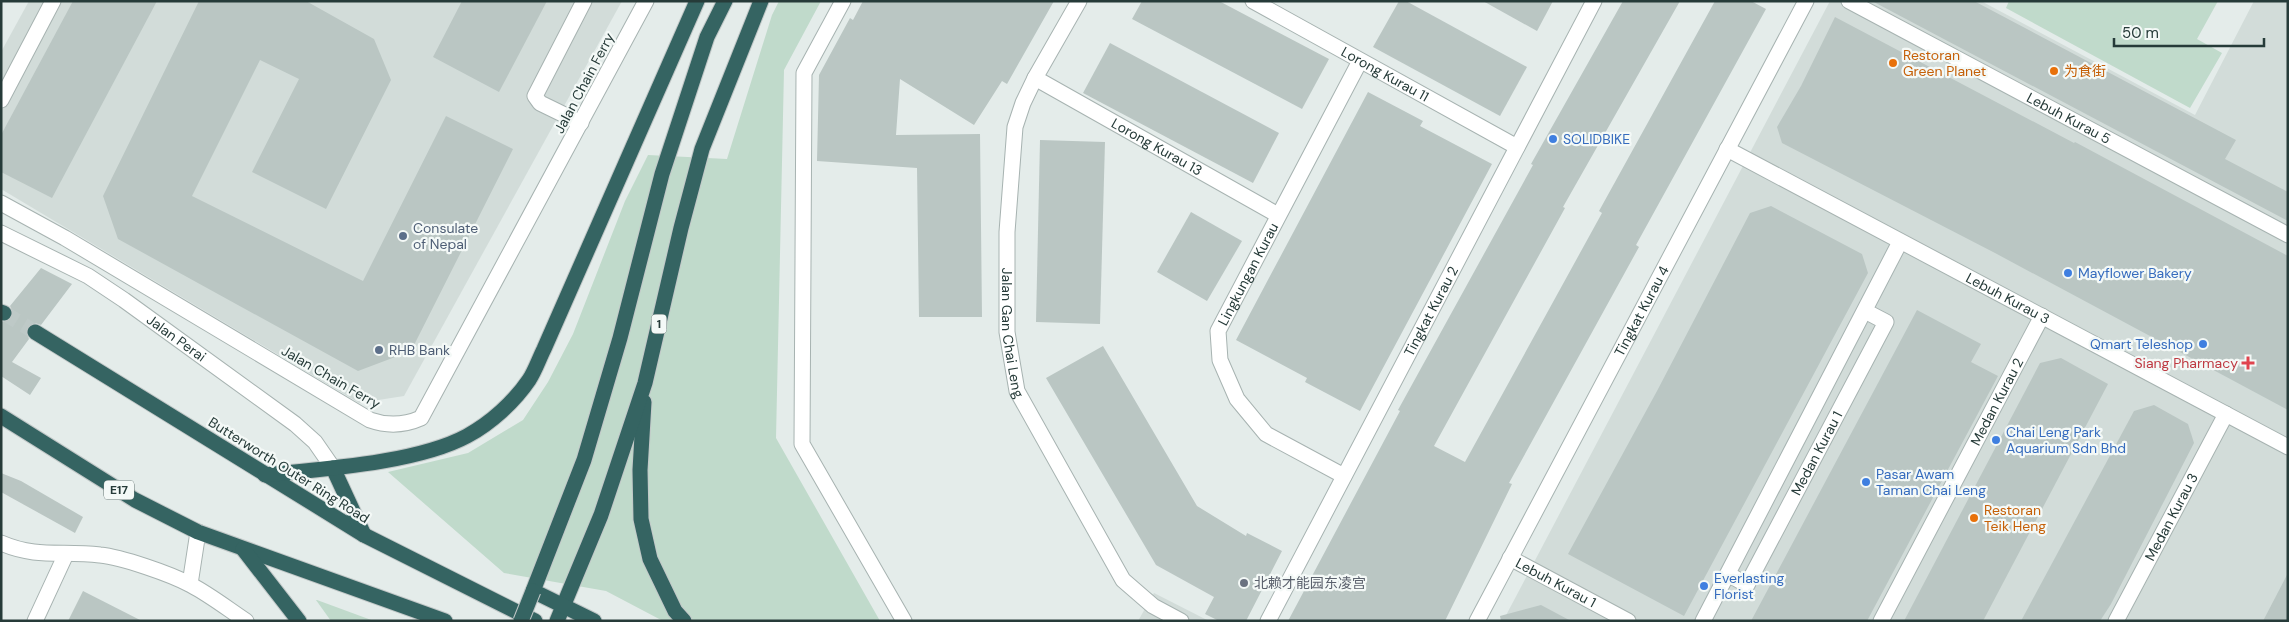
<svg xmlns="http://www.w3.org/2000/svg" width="2289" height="622" viewBox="0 0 2289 622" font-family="'DM Sans','Noto Sans SC',sans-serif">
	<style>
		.built { fill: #d2dcd9 }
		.green { fill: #c0dacb }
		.building { fill: #bac6c3 }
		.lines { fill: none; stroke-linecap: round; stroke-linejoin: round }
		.highway-tunnel { stroke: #bec9c7; stroke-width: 15; stroke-dasharray: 15 8; stroke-linecap: butt }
		.minor-casing { stroke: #a7b3b1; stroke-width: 17 }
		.highway-casing { stroke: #c2c8c8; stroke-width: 17 }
		.minor { stroke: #fff; stroke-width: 15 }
		.highway { stroke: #356462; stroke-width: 15 }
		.highway-bridge-casing { stroke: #c2c8c8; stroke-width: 17; stroke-linecap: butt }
		.highway-bridge { stroke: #356462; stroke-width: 15 }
		.food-dot { fill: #e8710a; stroke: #f4f9f7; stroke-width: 2 }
		.shop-dot { fill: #3f7fe0; stroke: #f4f9f7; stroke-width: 2 }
		.service-dot { fill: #5c6f8a; stroke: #f4f9f7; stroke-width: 2 }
		.health-dot { fill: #e0444e; stroke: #f4f9f7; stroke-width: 2 }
		.worship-dot { fill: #6b7280; stroke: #f4f9f7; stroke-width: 2 }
		.labels { text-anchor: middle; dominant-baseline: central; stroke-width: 4.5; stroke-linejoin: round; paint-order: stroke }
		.shield { fill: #f4f9f7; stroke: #647472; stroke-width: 1 }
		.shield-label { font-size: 12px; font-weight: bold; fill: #263b39 }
		.food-label { font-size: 14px; fill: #c56008; stroke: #f4f9f7; text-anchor: start }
		.street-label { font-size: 14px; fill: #263b39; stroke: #f4f9f7 }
		.shop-label { font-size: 14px; fill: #366cbe; stroke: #f4f9f7; text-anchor: start }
		.service-label { font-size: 14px; fill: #4e5e75; stroke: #f4f9f7; text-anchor: start }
		.health-label { font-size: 14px; fill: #be3a42; stroke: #f4f9f7; text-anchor: end }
		.worship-label { font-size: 14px; fill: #5b616d; stroke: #f4f9f7; text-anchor: start }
	</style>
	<rect width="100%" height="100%" fill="#e4ecea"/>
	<g class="built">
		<polygon points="29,1 622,1 404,396 359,403 1,189 1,52"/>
		<polygon points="1830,1 1981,1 2195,115 2254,1 2288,1 2288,621 1503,621"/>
		<polygon points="1154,593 1209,621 1138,621"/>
	</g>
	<g class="green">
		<polygon points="779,1 821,1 784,70 776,438 880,621 663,621 606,591 504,573 388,472 468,453 523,420 548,382 573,334 625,201 648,155 727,159 772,15"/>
		<polygon points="2009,1 2218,1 2197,39 2222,53 2190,108 2006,8"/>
		<polygon points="316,600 317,600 374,621 331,621"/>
	</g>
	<g class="building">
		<polygon points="73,1 157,1 52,198 1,172 1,135"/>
		<polygon points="199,1 306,1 374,39 391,80 326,209 252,172 299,79 260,60 192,196 363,281 446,116 513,149 411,351 358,371 118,239 103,196"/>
		<polygon points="462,1 547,1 499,92 433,57"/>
		<polygon points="863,1 1054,1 1007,84 1002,81 974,125 900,79 896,135 980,134 982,317 919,317 917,168 817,161 819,75 850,18 853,20"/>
		<polygon points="1142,1 1219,1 1329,59 1302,109 1132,19"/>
		<polygon points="1399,1 1406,1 1527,67 1500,116 1373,47"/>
		<polygon points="1483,1 1553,1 1537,31"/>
		<polygon points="1623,1 1680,1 1563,207 1565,208 1434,446 1465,462 1602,213 1599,211 1715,1 1751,1 1766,9 1636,245 1639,247 1509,483 1512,484 1445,621 1288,621 1400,411 1398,410 1533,165 1531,164"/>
		<polygon points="1872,1 1974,1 2236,140 2225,159 2288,192 2288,221"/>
		<polygon points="1835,17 2074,143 2075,142 2288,256 2288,410 1995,253 1782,143 1777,127 1801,86"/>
		<polygon points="1110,43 1279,133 1253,183 1083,93"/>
		<polygon points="1368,92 1423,121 1420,126 1492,164 1360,411 1305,382 1307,378 1236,340"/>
		<polygon points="1040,140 1105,142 1100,324 1036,322"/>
		<polygon points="1771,206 1862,254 1868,273 1684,616 1568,554 1657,391 1750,213"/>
		<polygon points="1191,212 1242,241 1207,301 1157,272"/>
		<polygon points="41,268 72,284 41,325 35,323 27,327 26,332 29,339 12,362 41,378 30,395 1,376 1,322 11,320 13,312 10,306"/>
		<polygon points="1917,310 1981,344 1971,362 1998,376 1867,621 1751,621"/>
		<polygon points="1103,346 1197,506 1246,536 1247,533 1282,551 1246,621 1219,621 1205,614 1214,597 1156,565 1046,378"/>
		<polygon points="2061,358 2108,384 1983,621 1904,621 2040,363"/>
		<polygon points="2154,405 2188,424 2194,443 2111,604 2100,621 2021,621 2134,411"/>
		<polygon points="1,473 21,481 83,517 75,533 1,492"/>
		<polygon points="2288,573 2288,621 2263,621"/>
		<polygon points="83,591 142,621 68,621"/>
		<polygon points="1541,605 1571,621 1501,621 1500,616"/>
	</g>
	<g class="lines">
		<polyline class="highway-tunnel" points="4,313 35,332"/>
		<g class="minor-casing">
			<g id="minor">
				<polyline points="843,1 804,73 802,444 904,621"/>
				<path id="s1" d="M1079 1 1035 78 1023 103 1015 127 1007 232V332L1017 391 1123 580 1153 606 1181 621"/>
				<path id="s2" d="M1253 1 1517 147"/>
				<path id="s3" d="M1849 1 2288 235"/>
				<path id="s4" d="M1035 78 1278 215"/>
				<polyline points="1,100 53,1"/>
				<polyline points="581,123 540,103 535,96 584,1"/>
				<path id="s5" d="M1727 149 2288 447"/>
				<path d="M1 203 65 238 370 420C387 426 403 426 421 418L646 1"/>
				<path id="s6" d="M1 233 88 276 124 300 295 424 315 442 333 468"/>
				<path id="s7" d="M1344 476 1266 434 1237 399 1220 360 1218 331 1360 61"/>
				<path d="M1 543C38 559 63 550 100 555 121 557 171 574 191 585 210 595 228 609 246 621"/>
				<path id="s8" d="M1510 558 1628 621"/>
				<path id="s9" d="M1728 574 1747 585 1886 322 1865 311"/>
				<polyline points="190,584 198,532"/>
				<polyline points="35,621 66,554"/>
				<path id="s10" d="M1268 621 1594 1"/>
				<path id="s11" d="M1477 621 1806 1"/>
				<polyline points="1703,621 1900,242"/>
				<path id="s12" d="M1881 621 2042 316"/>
				<path id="s13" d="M2116 621 2226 414"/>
			</g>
		</g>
		<g class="highway-casing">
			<g id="highway">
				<polyline points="1,312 4,313"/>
				<polyline points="35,332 364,535 535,621"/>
				<polyline points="644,402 640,470 641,519 650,559 675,611 684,621"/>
				<polyline points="1,416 135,500 198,532 445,621"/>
				<polyline points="333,468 364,535"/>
				<path d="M265 475C323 469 417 463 467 436 491 423 514 402 529 380 535 371 539 359 544 349L697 1"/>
				<polyline points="243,549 299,621"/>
				<polyline points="557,621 601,515 645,383 681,228 702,149 761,1"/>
				<polyline points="594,621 533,591 584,460 620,338 662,174 707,37 725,1"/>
			</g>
		</g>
		<use href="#minor" class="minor"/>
		<use href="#highway" class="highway"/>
		<g class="highway-bridge-casing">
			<polyline id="highway-bridge" points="521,621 533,591"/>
		</g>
		<use href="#highway-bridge" class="highway-bridge"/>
	</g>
	<g class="food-dot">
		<circle cx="1893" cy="63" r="5"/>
		<circle cx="2054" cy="71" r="5"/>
		<circle cx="1974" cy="518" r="5"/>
	</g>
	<g class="shop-dot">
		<circle cx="1553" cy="139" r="5"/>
		<circle cx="2068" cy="273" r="5"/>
		<circle cx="2203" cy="344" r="5"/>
		<circle cx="1996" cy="440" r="5"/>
		<circle cx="1866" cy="482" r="5"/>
		<circle cx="1704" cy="586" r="5"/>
	</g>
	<g class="service-dot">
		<circle cx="403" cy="236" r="5"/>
		<circle cx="379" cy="350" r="5"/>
	</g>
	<path class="health-dot" d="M2245.5 355.5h5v5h5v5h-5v5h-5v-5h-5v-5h5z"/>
	<circle class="worship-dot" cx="1244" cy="583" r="5"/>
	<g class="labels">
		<g class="shield">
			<rect x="651.5" y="314.5" width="15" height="19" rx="4"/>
			<rect x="104" y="480.5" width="30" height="19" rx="4"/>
		</g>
		<g class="shield-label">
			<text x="659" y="324">1</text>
			<text x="119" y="490">E17</text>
		</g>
		<g class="food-label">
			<text x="1903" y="55">Restoran<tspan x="1903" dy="16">Green Planet</tspan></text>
			<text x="2064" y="71">为食街</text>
			<text x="1984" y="510">Restoran<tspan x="1984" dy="16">Teik Heng</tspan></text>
		</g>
		<g class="street-label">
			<text stroke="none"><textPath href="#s2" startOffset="151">Lorong Kurau 11</textPath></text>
			<text transform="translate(584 83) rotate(-62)">Jalan Chain Ferry</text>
			<text stroke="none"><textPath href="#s3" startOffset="249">Lebuh Kurau 5</textPath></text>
			<text stroke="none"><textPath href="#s4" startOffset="140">Lorong Kurau 13</textPath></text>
			<text stroke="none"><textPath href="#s7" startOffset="270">Lingkungan Kurau</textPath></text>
			<text stroke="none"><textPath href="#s5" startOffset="318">Lebuh Kurau 3</textPath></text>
			<text stroke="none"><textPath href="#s10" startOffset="350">Tingkat Kurau 2</textPath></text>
			<text stroke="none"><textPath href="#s11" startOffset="351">Tingkat Kurau 4</textPath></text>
			<text stroke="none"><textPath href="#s1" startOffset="348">Jalan Gan Chai Leng</textPath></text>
			<text stroke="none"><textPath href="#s6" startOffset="205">Jalan Perai</textPath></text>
			<text transform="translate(331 377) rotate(30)">Jalan Chain Ferry</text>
			<text stroke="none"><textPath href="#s12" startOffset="248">Medan Kurau 2</textPath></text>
			<text stroke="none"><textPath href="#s9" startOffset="171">Medan Kurau 1</textPath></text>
			<text transform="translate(289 470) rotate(32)">Butterworth Outer Ring Road</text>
			<text stroke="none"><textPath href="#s13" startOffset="118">Medan Kurau 3</textPath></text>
			<text stroke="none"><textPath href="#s8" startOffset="52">Lebuh Kurau 1</textPath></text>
		</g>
		<g class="shop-label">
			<text x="1563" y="139">SOLIDBIKE</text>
			<text x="2078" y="273">Mayflower Bakery</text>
			<text x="2193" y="344" text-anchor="end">Qmart Teleshop</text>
			<text x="2006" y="432">Chai Leng Park<tspan x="2006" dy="16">Aquarium Sdn Bhd</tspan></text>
			<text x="1876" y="474">Pasar Awam<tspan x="1876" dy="16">Taman Chai Leng</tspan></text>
			<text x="1714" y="578">Everlasting<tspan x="1714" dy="16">Florist</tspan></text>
		</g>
		<g class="service-label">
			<text x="413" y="228">Consulate<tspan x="413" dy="16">of Nepal</tspan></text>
			<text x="389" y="350">RHB Bank</text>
		</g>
		<g class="health-label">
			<text x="2238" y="363">Siang Pharmacy</text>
		</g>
		<g class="worship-label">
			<text x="1254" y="583">北赖才能园东凌宫</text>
		</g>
	</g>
	<rect width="2289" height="622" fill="none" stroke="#263b39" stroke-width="5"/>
	<path d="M2114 38v8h150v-8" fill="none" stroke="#263b39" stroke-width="2.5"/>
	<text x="2122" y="38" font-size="15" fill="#263b39" stroke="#f4f9f7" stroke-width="4" paint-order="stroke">50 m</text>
</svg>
